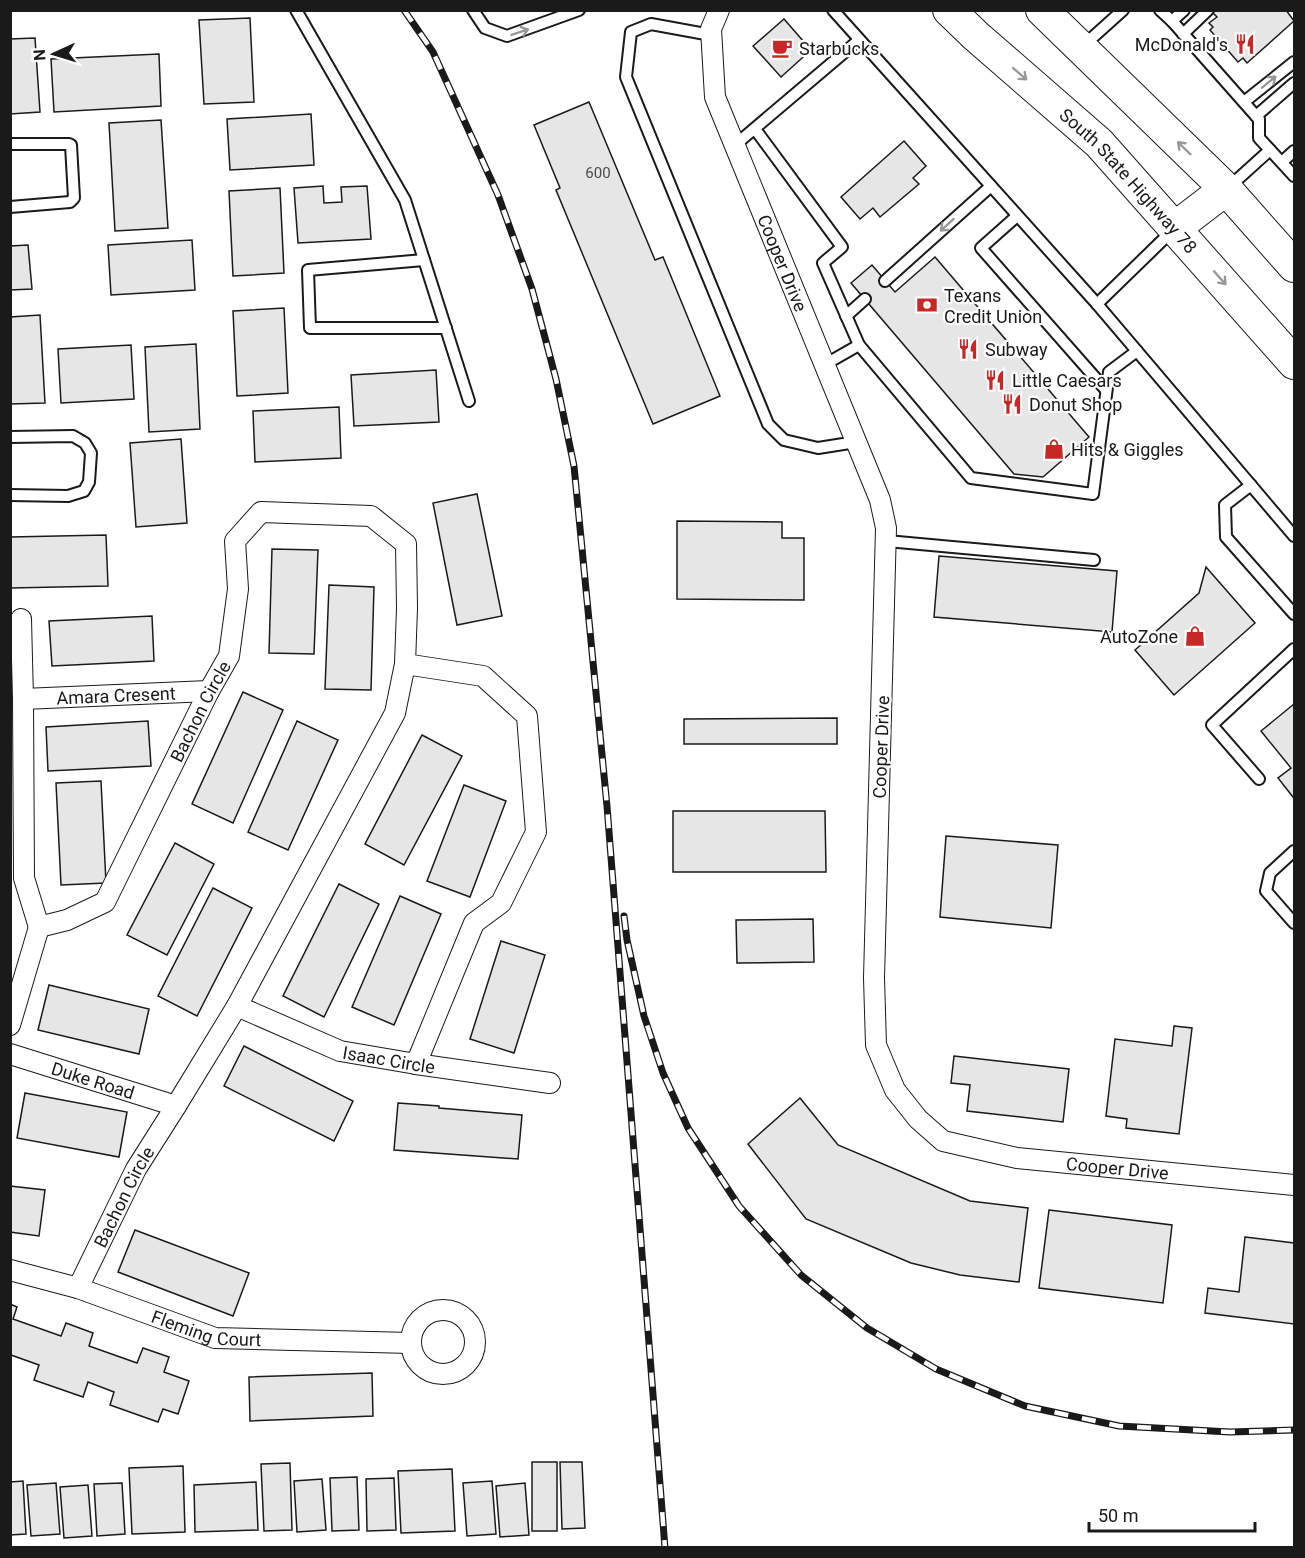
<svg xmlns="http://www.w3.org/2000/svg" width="1305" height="1558" viewBox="0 0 1305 1558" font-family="Roboto,sans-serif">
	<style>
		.building { fill: #e6e6e6; stroke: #1a1a1a; stroke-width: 1.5 }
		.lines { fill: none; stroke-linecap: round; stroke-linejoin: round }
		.service-casing { stroke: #1a1a1a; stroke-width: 14 }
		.minor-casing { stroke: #1a1a1a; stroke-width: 22 }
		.primary-casing { stroke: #1a1a1a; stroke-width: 34 }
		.service { stroke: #fff; stroke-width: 10 }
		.minor { stroke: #fff; stroke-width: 20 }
		.primary { stroke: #fff; stroke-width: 32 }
		.rail-casing { stroke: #1a1a1a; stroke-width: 7 }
		.rail { stroke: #fff; stroke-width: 4.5; stroke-dasharray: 14; stroke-linecap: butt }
		.oneway { stroke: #989898 }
		.labels { text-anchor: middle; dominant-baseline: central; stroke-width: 4.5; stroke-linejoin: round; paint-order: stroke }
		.number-label { font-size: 15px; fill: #4d4d4d }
		.poi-label { font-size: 18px; fill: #1a1a1a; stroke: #fff; text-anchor: start }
		.street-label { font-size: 18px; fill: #1a1a1a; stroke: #fff }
	</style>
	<rect width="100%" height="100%" fill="#fff"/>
	<g class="building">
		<polygon points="1214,10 1286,10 1294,21 1247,63 1243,58 1238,62 1210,30 1213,27 1209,23 1217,17 1212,12"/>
		<polygon points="250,18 254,102 204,104 199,20"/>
		<polygon points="784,19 811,50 781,77 753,46"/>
		<polygon points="35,38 40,112 10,114 10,39"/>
		<polygon points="159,54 161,106 54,112 51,59"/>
		<polygon points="589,102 655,260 663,257 720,396 653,424 556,190 560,188 534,125"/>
		<polygon points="311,114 314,165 230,170 227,119"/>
		<polygon points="161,120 168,228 115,231 109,123"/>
		<polygon points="904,141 926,166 913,178 919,184 880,217 873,208 860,219 841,197"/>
		<polygon points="323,186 324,203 342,202 341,187 367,186 371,239 298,243 294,188"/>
		<polygon points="280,188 284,273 233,276 229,191"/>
		<polygon points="192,240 195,290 111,295 108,245"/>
		<polygon points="28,245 32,289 10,290 10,246"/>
		<polygon points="935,257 1089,437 1043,477 1014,474 851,283 872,265 895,292"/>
		<polygon points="284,308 288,393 237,396 233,311"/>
		<polygon points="40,315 45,403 10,404 10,317"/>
		<polygon points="196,344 200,429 149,432 145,347"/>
		<polygon points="131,345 134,399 61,403 58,349"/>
		<polygon points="436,370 439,422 354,426 351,375"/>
		<polygon points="339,407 341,458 255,462 253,411"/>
		<polygon points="181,439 187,523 136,527 130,443"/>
		<polygon points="477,494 502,616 457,625 433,503"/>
		<polygon points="677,521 782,522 782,538 804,538 804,600 677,599"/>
		<polygon points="106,535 108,586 10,588 10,537"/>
		<polygon points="272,549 318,550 314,654 269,653"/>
		<polygon points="939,556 1117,571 1112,632 934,617"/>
		<polygon points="1206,567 1255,623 1174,695 1135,650 1199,593"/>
		<polygon points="329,585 374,587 371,690 325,689"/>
		<polygon points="152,616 154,661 52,666 49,621"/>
		<polygon points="243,692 283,710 233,823 192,804"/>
		<polygon points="1294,704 1294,796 1293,797 1278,778 1291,768 1261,731"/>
		<polygon points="837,718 837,744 684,744 684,719"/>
		<polygon points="148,721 151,766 48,771 46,727"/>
		<polygon points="297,721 338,740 288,850 248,832"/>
		<polygon points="422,735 462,756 404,865 365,844"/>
		<polygon points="101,781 106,883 61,885 56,783"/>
		<polygon points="464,785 506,801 470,897 427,881"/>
		<polygon points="673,811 825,811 826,872 673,872"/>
		<polygon points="946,836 1058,845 1051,928 940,917"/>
		<polygon points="175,843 214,864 167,955 127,935"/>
		<polygon points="339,884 379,904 324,1017 283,996"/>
		<polygon points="213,888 252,908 197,1016 158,996"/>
		<polygon points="400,896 441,914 394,1025 352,1007"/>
		<polygon points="813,919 814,962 737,963 736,920"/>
		<polygon points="501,941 545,955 514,1053 470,1039"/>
		<polygon points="49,985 149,1009 139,1054 38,1030"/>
		<polygon points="1174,1026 1192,1028 1179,1134 1126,1128 1127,1119 1106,1116 1115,1039 1172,1046"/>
		<polygon points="244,1046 353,1101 334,1141 224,1086"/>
		<polygon points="954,1056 1069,1069 1063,1122 967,1111 970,1085 951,1083"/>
		<polygon points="25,1093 127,1112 119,1157 17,1138"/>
		<polygon points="800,1098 838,1145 970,1201 1028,1208 1019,1282 960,1275 911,1263 806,1219 748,1144"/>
		<polygon points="398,1103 439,1106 439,1108 522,1115 518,1159 394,1150"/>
		<polygon points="10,1186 45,1190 39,1236 10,1232"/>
		<polygon points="1049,1210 1172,1225 1163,1303 1039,1288"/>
		<polygon points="135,1230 249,1273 233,1316 118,1272"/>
		<polygon points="1245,1237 1294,1243 1294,1324 1205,1313 1208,1288 1239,1292"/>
		<polygon points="10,1304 17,1307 13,1319 61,1336 66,1323 93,1333 89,1346 137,1363 143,1348 169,1357 164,1372 189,1381 178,1414 163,1409 158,1422 110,1405 114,1392 88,1382 83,1397 34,1380 39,1365 11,1355 10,1357"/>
		<polygon points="372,1373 373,1416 250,1421 249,1377"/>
		<rect x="532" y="1462" width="25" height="69"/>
		<polygon points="560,1462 582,1462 585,1528 562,1529"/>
		<polygon points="290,1463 292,1530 264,1531 261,1464"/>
		<polygon points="183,1466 185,1532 132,1534 129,1468"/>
		<polygon points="452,1469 455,1531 401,1533 398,1471"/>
		<polygon points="357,1477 359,1530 332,1531 330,1478"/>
		<polygon points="394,1478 396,1530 367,1531 366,1479"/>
		<polygon points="322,1479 326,1530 297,1532 294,1481"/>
		<polygon points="23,1481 26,1534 10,1535 10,1482"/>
		<polygon points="492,1481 496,1534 467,1536 463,1483"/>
		<polygon points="256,1482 258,1530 195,1532 194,1485"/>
		<polygon points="56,1483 60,1534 31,1536 27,1485"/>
		<polygon points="122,1483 125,1534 97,1536 94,1484"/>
		<polygon points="525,1483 529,1535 500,1537 496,1486"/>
		<polygon points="88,1485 92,1536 64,1538 60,1487"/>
	</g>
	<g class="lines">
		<g class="service-casing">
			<g id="service">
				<polyline points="296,10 405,200 469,401"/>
				<polyline points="473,10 485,28 507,36 579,10"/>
				<polyline points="833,10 1097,304 1294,536"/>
				<polyline points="1160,10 1172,21 1256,116 1259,119 1259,138 1294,176"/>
				<polyline points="1172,21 1184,10"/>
				<polyline points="1183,34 1208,10"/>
				<polyline points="711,35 651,24 631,32 626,77 768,424 784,440 818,448 856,442"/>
				<polyline points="1083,46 1123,10"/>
				<polyline points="1244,102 1294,62"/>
				<polyline points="1256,116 1294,83"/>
				<polyline points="755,129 842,247 823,263 859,345 971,478 1093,494 1109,372 1137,351"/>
				<polyline points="10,144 69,144 71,145 74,198 70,202 10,207"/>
				<polyline points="735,145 859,40"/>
				<polyline points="1282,162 1294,151"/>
				<polyline points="1229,187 1270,150"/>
				<polyline points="1017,216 981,248 1106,390"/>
				<polyline points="424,260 308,270 310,328 446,328"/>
				<polyline points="885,281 991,186"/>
				<polyline points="1097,304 1173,230"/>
				<polyline points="846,316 865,299"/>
				<polyline points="824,365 859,345"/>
				<polyline points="10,437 73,436 85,443 91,453 89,482 84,491 68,496 10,495"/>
				<polyline points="1251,485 1225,505 1226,537 1294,614"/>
				<polyline points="887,541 1094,560"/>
				<polyline points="1259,779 1212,725 1294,649"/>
				<polyline points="1294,851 1270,873 1266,891 1294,923"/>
			</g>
		</g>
		<g class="minor-casing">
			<g id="minor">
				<path id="s1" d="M719 10 711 29 715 97 880 500 886 528 874 978 876 1045 895 1090 918 1119 943 1141 1017 1158 1294 1185"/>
				<polyline points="21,619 23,699 24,878 39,927"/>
				<path id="s2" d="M23 699 209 691"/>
				<path id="s3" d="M39 927 67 920 105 902 209 691 229 656 238 589 235 541 261 512 371 516 406 544 407 608 405 664 483 676 527 716 536 832 501 903 474 923 416 1064"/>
				<path id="s4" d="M237 1006 340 1051 416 1064 550 1083"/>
				<polyline points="10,1025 39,927"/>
				<path id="s5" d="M10 1054 176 1106"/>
				<path id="s6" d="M10 1270 78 1288 215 1338 411 1343"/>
				<path id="s7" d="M78 1288 136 1169 176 1106 237 1006 395 713 405 664"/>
				<circle cx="443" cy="1342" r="32"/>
			</g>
		</g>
		<g class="primary-casing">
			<g id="primary">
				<path id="s8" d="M949 10 976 36 1099 143 1294 363"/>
				<polyline points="1042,10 1226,189 1294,266"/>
				<polyline points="1175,228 1226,189"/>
			</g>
		</g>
		<use href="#service" class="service"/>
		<use href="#minor" class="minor"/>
		<use href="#primary" class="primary"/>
		<g class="rail-casing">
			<g id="rail">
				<polyline points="404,10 433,52 498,195 532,289 556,379 574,466 607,806 665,1548"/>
				<polyline points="624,916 627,940 644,1016 663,1073 688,1128 739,1206 801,1275 867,1328 936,1369 1025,1406 1119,1426 1230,1432 1294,1430"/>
			</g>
		</g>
		<use href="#rail" class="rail"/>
	</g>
	<defs><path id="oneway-shaft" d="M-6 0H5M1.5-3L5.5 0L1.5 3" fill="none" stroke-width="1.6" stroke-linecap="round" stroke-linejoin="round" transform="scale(1.5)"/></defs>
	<g class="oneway">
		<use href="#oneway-shaft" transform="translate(520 32) rotate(-18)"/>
		<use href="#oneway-shaft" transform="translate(1020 74) rotate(41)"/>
		<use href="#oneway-shaft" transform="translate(1269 82) rotate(-39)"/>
		<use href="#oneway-shaft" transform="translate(1184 148) rotate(-136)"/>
		<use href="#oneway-shaft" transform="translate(947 225) rotate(138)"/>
		<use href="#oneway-shaft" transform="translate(1220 278) rotate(48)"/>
	</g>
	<defs>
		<g id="restaurant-bare" transform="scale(1.62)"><path d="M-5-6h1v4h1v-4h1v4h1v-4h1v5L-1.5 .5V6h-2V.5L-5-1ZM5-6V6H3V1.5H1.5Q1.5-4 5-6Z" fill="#c62828" stroke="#fff" stroke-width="2.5" paint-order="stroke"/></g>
		<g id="cafe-bare" transform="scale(1.62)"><path d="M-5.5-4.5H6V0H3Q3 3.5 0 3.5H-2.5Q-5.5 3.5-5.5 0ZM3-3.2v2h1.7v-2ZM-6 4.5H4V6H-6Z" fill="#c62828" stroke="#fff" stroke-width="2.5" paint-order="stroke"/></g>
		<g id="bank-bare" transform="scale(1.62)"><path d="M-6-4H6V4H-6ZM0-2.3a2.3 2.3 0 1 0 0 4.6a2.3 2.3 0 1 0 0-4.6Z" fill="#c62828" stroke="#fff" stroke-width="2.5" paint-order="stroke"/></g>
		<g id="shop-bare" transform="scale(1.62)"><path d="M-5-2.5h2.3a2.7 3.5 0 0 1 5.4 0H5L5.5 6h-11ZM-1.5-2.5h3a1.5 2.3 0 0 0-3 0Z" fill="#c62828" stroke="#fff" stroke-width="2.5" paint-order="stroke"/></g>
	</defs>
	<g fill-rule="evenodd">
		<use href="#restaurant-bare" x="1245" y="44"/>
		<use href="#cafe-bare" x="782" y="48"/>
		<use href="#bank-bare" x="927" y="305"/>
		<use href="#restaurant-bare" x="968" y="349"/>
		<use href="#restaurant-bare" x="995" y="380"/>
		<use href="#restaurant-bare" x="1012" y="404"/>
		<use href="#shop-bare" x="1054" y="449"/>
		<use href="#shop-bare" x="1195" y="636"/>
	</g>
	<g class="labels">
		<g class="number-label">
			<text x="598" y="173">600</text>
		</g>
		<g class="poi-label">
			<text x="1228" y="44" text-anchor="end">McDonald's</text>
			<text x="799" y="48">Starbucks</text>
			<text x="944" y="295">Texans<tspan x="944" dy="21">Credit Union</tspan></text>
			<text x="985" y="349">Subway</text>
			<text x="1012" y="380">Little Caesars</text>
			<text x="1029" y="404">Donut Shop</text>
			<text x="1071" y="449">Hits &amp; Giggles</text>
			<text x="1178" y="636" text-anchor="end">AutoZone</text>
		</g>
		<g class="street-label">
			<text stroke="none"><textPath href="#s8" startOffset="248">South State Highway 78</textPath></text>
			<text stroke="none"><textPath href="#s1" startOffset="268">Cooper Drive</textPath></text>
			<text stroke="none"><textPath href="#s2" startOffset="93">Amara Cresent</textPath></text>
			<text stroke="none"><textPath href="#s3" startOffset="284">Bachon Circle</textPath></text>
			<text transform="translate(881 747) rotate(-88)">Cooper Drive</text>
			<text stroke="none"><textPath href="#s4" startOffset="162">Isaac Circle</textPath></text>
			<text stroke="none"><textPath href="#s5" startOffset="87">Duke Road</textPath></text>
			<text stroke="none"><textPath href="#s1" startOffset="1366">Cooper Drive</textPath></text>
			<text stroke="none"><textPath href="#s7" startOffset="102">Bachon Circle</textPath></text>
			<text stroke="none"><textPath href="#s6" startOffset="206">Fleming Court</textPath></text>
		</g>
	</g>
	<rect width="1305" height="1558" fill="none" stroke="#1a1a1a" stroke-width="24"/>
	<g transform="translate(54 54) rotate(266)" stroke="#ffffff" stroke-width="4.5" paint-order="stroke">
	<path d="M0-4.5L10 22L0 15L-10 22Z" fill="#1a1a1a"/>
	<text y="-9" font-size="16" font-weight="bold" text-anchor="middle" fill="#1a1a1a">N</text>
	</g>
	<path d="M1089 1522v9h166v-9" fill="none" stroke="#1a1a1a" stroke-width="3"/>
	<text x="1098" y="1522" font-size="18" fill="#1a1a1a" stroke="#ffffff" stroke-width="4.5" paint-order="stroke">50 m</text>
</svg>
